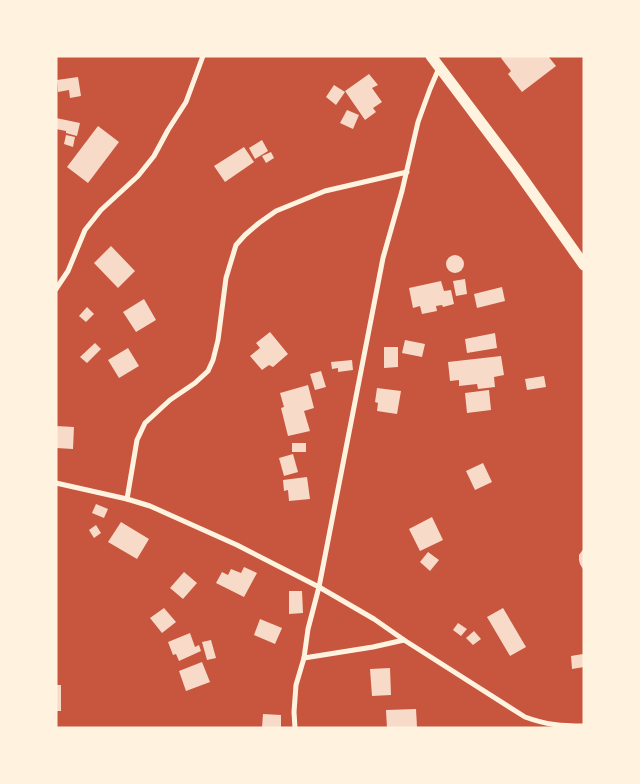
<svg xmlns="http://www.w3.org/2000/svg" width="640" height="784" viewBox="0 0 640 784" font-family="Overpass,sans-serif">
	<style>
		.building { fill: #f7dbc8 }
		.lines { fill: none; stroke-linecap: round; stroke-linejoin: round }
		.minor { stroke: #fff3e0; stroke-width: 5 }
		.trunk { stroke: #fff3e0; stroke-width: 11 }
	</style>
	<rect width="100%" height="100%" fill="#c8553d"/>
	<g class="building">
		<polygon points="503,56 548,56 556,66 522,92 508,74 511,71 501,58"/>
		<polygon points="369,74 378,85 372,88 382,102 373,108 376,112 365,120 345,91"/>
		<polygon points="78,77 81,96 70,98 69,90 58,92 57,80"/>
		<polygon points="334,85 345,92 336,105 326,97"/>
		<polygon points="347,110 359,115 353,129 340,123"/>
		<polygon points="56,118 80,123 77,136 66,133 66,131 56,129"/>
		<polygon points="98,126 119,142 88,183 67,167"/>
		<polygon points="66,135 75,137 73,147 64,144"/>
		<polygon points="262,140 268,151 255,159 249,148"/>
		<polygon points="244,147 254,162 225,182 214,166"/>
		<polygon points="271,152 274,158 266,163 262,156"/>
		<polygon points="111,246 135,271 118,288 94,263"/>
		<circle cx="455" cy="264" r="9"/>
		<polygon points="465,279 467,294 456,296 453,281"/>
		<polygon points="441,281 444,291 451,290 454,304 443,307 442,305 436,306 437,311 422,314 420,306 413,308 409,288"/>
		<polygon points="502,287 505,301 477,308 474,294"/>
		<polygon points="144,299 156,320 136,332 123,312"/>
		<polygon points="87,307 94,314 86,322 79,316"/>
		<polygon points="270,332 288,354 273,367 269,365 262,370 250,356 260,348 256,343"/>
		<polygon points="495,333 497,348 467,353 465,339"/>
		<polygon points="405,340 425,344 422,357 402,353"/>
		<polygon points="95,343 101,349 87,363 80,357"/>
		<polygon points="384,347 398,347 398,367 384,368"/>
		<polygon points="128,348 139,366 119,378 108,360"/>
		<polygon points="501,356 504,375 494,377 495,387 478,389 477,384 459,386 459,380 450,381 448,362"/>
		<polygon points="352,360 353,370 338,372 338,368 332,369 331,362"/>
		<polygon points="321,371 326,387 315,390 310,374"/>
		<polygon points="544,376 546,387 527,390 525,379"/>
		<polygon points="308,385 314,408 304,411 310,431 288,436 281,408 284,407 280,393"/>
		<polygon points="377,388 401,391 397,414 377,411 378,403 375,402"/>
		<polygon points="489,390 491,410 467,413 465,393"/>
		<polygon points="56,426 74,427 73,449 56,448"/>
		<rect x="292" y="443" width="14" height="9"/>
		<polygon points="293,454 298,472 284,476 279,458"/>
		<polygon points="483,463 492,482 475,490 466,471"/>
		<polygon points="307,477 310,499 289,501 288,490 284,491 283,480"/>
		<polygon points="96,504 108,509 104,518 92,513"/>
		<polygon points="432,517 443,540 420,551 409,529"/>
		<polygon points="121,522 149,539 137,559 108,542"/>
		<polygon points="96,525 101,533 94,538 89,530"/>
		<polygon points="584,548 584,571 580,564 579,560 579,555"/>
		<polygon points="428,552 439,560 430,571 420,562"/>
		<polygon points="244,567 257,573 244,597 216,583 222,572 228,575 231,569 241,573"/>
		<polygon points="184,572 197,583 183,599 170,588"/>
		<polygon points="289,591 302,591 303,613 289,614"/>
		<polygon points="164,608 176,622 162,633 150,618"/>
		<polygon points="503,608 526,647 510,656 487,617"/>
		<polygon points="260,619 282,628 275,644 254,635"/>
		<polygon points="458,623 467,629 461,636 453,630"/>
		<polygon points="474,631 481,639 473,645 466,638"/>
		<polygon points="190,633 195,647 199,645 201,651 179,661 176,654 173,655 168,642"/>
		<polygon points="211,640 216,658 207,660 202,642"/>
		<polygon points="583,654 584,667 572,669 571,656"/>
		<polygon points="202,662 210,682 186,691 179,671"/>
		<polygon points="390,668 391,695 372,696 370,669"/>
		<rect x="56" y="685" width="5" height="26"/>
		<polygon points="416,709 417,727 387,728 386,710"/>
		<polygon points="263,714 281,715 281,728 262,728"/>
	</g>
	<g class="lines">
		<g class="minor">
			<polyline points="56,289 68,271 85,230 101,210 138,176 154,156 168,130 186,102 203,56"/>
			<path d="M56 483 127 499 150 506 237 545 319 587 374 619 404 640 525 717C547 725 561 726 584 726"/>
			<polyline points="127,499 137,440 145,423 170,400 195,383 208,371 213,360 218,340 226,278 236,245 245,235 259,223 276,211 325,191 407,172"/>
			<polyline points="304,658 373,647 404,640"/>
			<polyline points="295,728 294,712 296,685 304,658 308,629 319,587 383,258 402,191 418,122 430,89 439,68"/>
		</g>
		<polyline class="trunk" points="431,56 516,169 584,265"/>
	</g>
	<rect width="640" height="784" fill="none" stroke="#fff3e0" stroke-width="115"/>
</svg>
